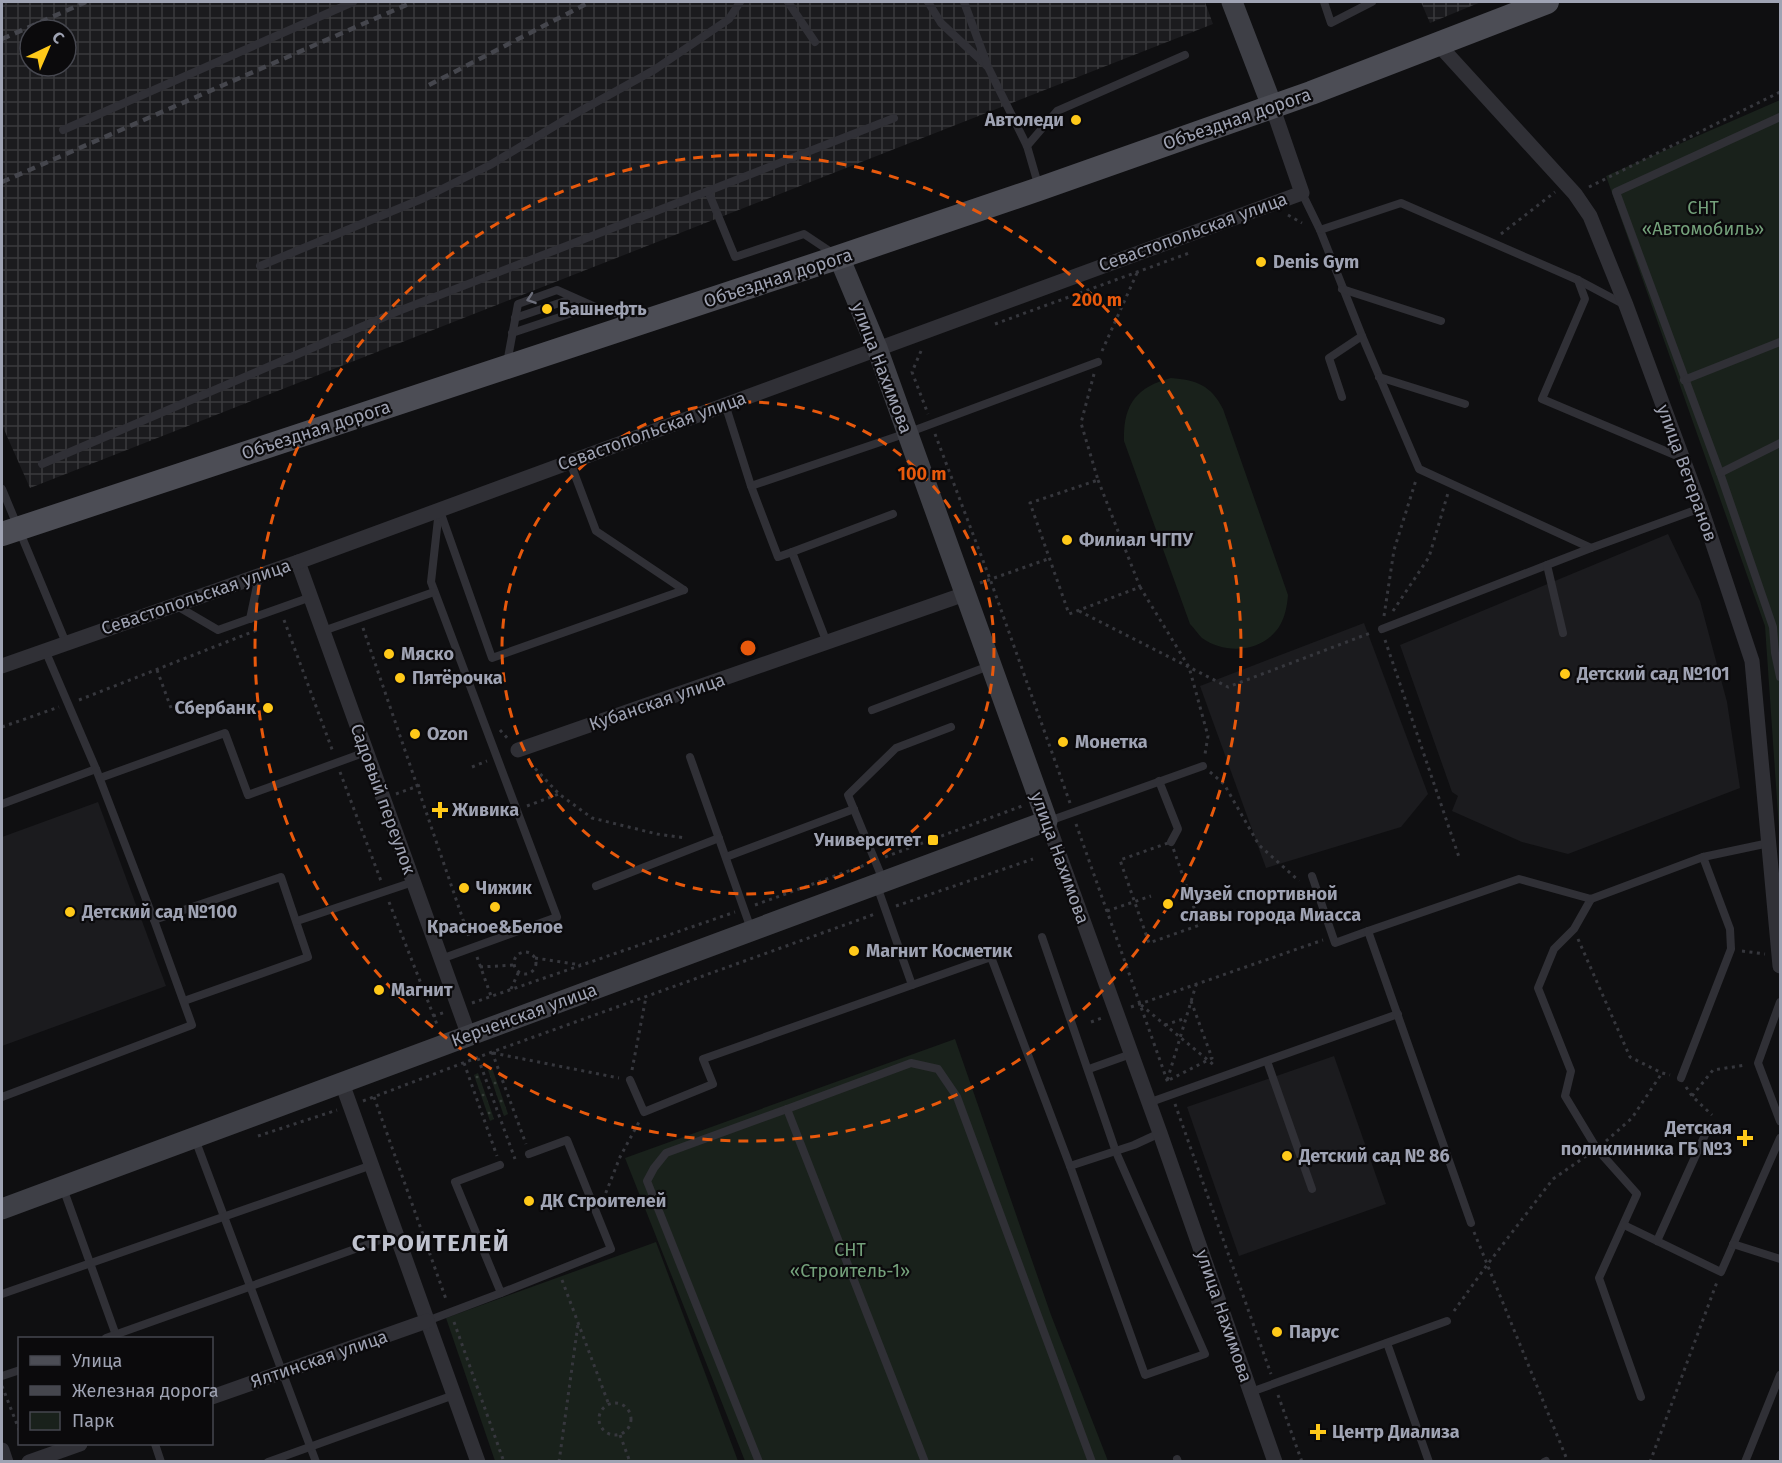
<svg xmlns="http://www.w3.org/2000/svg" width="1782" height="1463" viewBox="0 0 1782 1463" font-family="'Fira Sans',sans-serif">
	<style>
		.built { fill: #1b1b1e }
		.industrial { fill: url(#industrial-grid); fill-rule: evenodd }
		.grass { fill: url(#grass-dots) }
		.green { fill: #19211b }
		.lines { fill: none; stroke-linecap: round; stroke-linejoin: round }
		.path { stroke: #36373d; stroke-width: 3; stroke-dasharray: 3 4.5; stroke-linecap: butt }
		.lane { stroke: #303036; stroke-width: 8 }
		.street { stroke: #303036; stroke-width: 15 }
		.secondary { stroke: #3e3f46; stroke-width: 21 }
		.primary { stroke: #4c4d55; stroke-width: 24 }
		.rail { stroke: #45464d; stroke-width: 4.5; stroke-dasharray: 8 6; stroke-linecap: butt }
		.oneway { stroke: #6d6f7b }
		.ring { fill: none; stroke: #e8590c; stroke-width: 3; stroke-dasharray: 10 8 }
		.poi-dot { fill: #ffc919; stroke: #0b0a0c; stroke-width: 2 }
		.labels { text-anchor: middle; dominant-baseline: central; stroke-width: 4.5; stroke-linejoin: round; paint-order: stroke }
		.street-label { font-size: 18px; fill: #9fa3b3; stroke: #0b0a0c }
		.poi-label { font-size: 18px; font-weight: bold; fill: #9fa3b3; stroke: #0b0a0c; text-anchor: start }
		.park-label { font-size: 18px; fill: #74a17b; stroke: #0b0a0c }
		.district-label { font-size: 24px; font-weight: bold; letter-spacing: 1.5px; fill: #c0c3cf; stroke: #0b0a0c }
		.centre { fill: #e8590c; stroke: #0b0a0c; stroke-width: 3 }
		.ring-label { font-size: 18px; text-anchor: middle; font-weight: bold; fill: #e8590c; stroke: #0b0a0c; stroke-width: 4.5; stroke-linejoin: round; paint-order: stroke }
	</style>
	<defs>
		<pattern id="industrial-grid" width="8" height="8" patternUnits="userSpaceOnUse" patternTransform="scale(1.5)"><rect width="8" height="8" fill="#1b1b1e"/><path d="M0 4h8M4 0v8" fill="none" stroke="#39393c"/></pattern>
		<pattern id="grass-dots" width="8" height="8" patternUnits="userSpaceOnUse" patternTransform="scale(1.5)"><rect width="8" height="8" fill="#19211b"/><path d="M2 2h.1M6 6h.1" fill="none" stroke="#373e3a" stroke-width="1.8" stroke-linecap="round"/></pattern>
	</defs>
	<rect width="100%" height="100%" fill="#0f0f11"/>
	<g class="built">
		<polygon points="1668,534 1700,601 1727,702 1740,788 1568,854 1522,842 1452,811 1458,796 1452,792 1400,645"/>
		<polygon points="1364,623 1428,794 1401,827 1266,868 1200,686"/>
		<polygon points="98,802 166,986 2,1046 2,837"/>
		<polygon points="1334,1056 1386,1204 1239,1256 1187,1107"/>
	</g>
	<g class="industrial">
		<path d="M2 2H1205L1213 24 30 488 2 425ZM30 30H66V66H30Z"/>
		<polygon points="1421,2 1481,2 1430,23"/>
	</g>
	<g class="grass">
		<polygon points="492,1068 508,1114 504,1116 488,1070"/>
		<polygon points="478,1073 494,1119 490,1121 474,1075"/>
	</g>
	<g class="green">
		<polygon points="1780,100 1780,844 1765,626 1606,176"/>
		<path d="M1171 378C1196 380 1211 385 1223 409L1288 595C1287 607 1285 617 1279 627 1262 652 1226 655 1202 638 1198 634 1194 628 1190 624L1124 441C1123 405 1136 387 1171 378Z"/>
		<polygon points="955,1039 1051,1315 1108,1461 745,1461 625,1158"/>
		<polygon points="656,1242 738,1461 495,1461 446,1318"/>
	</g>
	<g class="lines">
		<g class="path">
			<polyline points="1589,187 1780,92"/>
			<polyline points="1288,215 1302,223"/>
			<polyline points="1501,234 1555,192"/>
			<polyline points="995,324 1192,252"/>
			<polyline points="921,351 912,372 928,414"/>
			<polyline points="1102,351 1137,273"/>
			<polyline points="1094,374 1081,423 1098,480"/>
			<polyline points="935,434 990,579 1070,803"/>
			<polygon points="1098,480 1140,587 1069,614 1030,503"/>
			<polyline points="980,583 1048,559"/>
			<polyline points="1140,587 1189,667 1208,736 1205,754"/>
			<polyline points="1079,611 1228,687 1373,632"/>
			<polyline points="1393,611 1429,557 1448,493"/>
			<polyline points="1384,616 1394,550 1416,480"/>
			<polyline points="284,620 333,752"/>
			<polyline points="363,628 469,937"/>
			<polyline points="1385,640 1460,860"/>
			<polyline points="157,670 171,708"/>
			<polyline points="79,700 257,630"/>
			<polyline points="2,727 59,707"/>
			<polyline points="500,730 509,740"/>
			<polyline points="530,763 559,794 592,818 657,834 686,838"/>
			<polyline points="472,767 487,761"/>
			<polyline points="340,772 381,881"/>
			<polyline points="1210,772 1224,784 1259,845 1299,881"/>
			<polyline points="396,794 423,784"/>
			<polyline points="527,806 559,794"/>
			<polyline points="1076,824 1168,1083"/>
			<polygon points="1171,842 1200,925 1149,943 1120,860"/>
			<polyline points="885,857 1022,806"/>
			<polyline points="389,902 438,1027"/>
			<polyline points="755,905 865,865"/>
			<polyline points="896,906 1033,859"/>
			<polyline points="1107,911 1151,896"/>
			<polyline points="1578,939 1630,1057 1662,1073 1670,1075"/>
			<polyline points="1742,951 1765,954"/>
			<circle cx="525" cy="963" r="11"/>
			<polyline points="477,957 491,996"/>
			<polyline points="535,958 581,965"/>
			<polyline points="480,967 515,965"/>
			<polyline points="511,989 519,971"/>
			<polyline points="1191,1001 1212,1058 1167,1081 1196,985"/>
			<polyline points="472,1003 735,912"/>
			<polyline points="1141,1005 1215,1066"/>
			<polyline points="1131,1007 1323,940"/>
			<polyline points="433,1016 446,1012"/>
			<polyline points="1091,1022 1102,1018"/>
			<polyline points="1165,1025 1186,1018"/>
			<polyline points="492,1052 526,1144"/>
			<polyline points="493,1053 619,1078"/>
			<polyline points="478,1058 515,1159"/>
			<polyline points="464,1063 497,1156"/>
			<polyline points="632,1070 646,997"/>
			<polyline points="1686,1087 1692,1096 1712,1115"/>
			<polyline points="1692,1096 1713,1070 1746,1065"/>
			<polyline points="374,1097 447,1302"/>
			<polyline points="363,1101 492,1052 875,914"/>
			<polyline points="1175,1104 1271,1374"/>
			<polyline points="258,1136 337,1110"/>
			<polyline points="1606,1141 1632,1118 1662,1073"/>
			<polyline points="603,1200 620,1157 639,1122"/>
			<polyline points="1474,1232 1568,1462"/>
			<polyline points="562,1280 609,1405"/>
			<polyline points="1454,1311 1487,1265 1553,1179 1589,1154"/>
			<polyline points="454,1322 504,1462"/>
			<polyline points="2,1386 20,1432"/>
			<polyline points="1278,1395 1302,1462"/>
			<circle cx="615" cy="1419" r="16"/>
			<polyline points="620,1435 630,1462"/>
			<polyline points="559,1462 578,1324"/>
			<polyline points="1650,1462 1717,1282"/>
		</g>
		<g class="lane">
			<polyline points="788,2 815,42"/>
			<polyline points="928,2 941,23 987,66"/>
			<polyline points="964,2 988,67 1027,146 1038,184"/>
			<polyline points="1324,2 1331,23 1372,2"/>
			<polyline points="1780,117 1616,192 1720,473 1773,627 1775,653 1780,677"/>
			<polyline points="63,130 353,2"/>
			<polyline points="1027,146 1057,111 1185,55"/>
			<polyline points="1302,193 1320,230 1362,336 1419,469 1591,548 1701,508"/>
			<polyline points="1320,230 1401,203 1578,280 1625,305"/>
			<polyline points="834,254 804,234 735,257 708,191 894,118"/>
			<polyline points="260,266 424,198 490,165 573,115 654,70 729,19 740,2"/>
			<polyline points="1578,280 1585,299 1542,399 1682,458"/>
			<polyline points="1342,289 1441,321"/>
			<polyline points="515,318 574,298"/>
			<polyline points="512,333 593,306"/>
			<polyline points="507,363 518,304 557,290 593,306 633,318"/>
			<polyline points="1379,377 1465,404"/>
			<polyline points="1684,380 1780,342"/>
			<polyline points="1342,397 1329,358 1362,336"/>
			<polyline points="725,404 751,486 778,557 792,552 827,643"/>
			<polyline points="570,462 596,531 684,590"/>
			<polyline points="42,464 396,312 708,191"/>
			<polyline points="1720,473 1780,443"/>
			<polyline points="751,486 907,433 1098,362"/>
			<polyline points="2,489 66,643"/>
			<polyline points="439,510 431,582 557,917 441,959"/>
			<polyline points="440,511 492,658 684,590"/>
			<polyline points="792,552 893,514"/>
			<polyline points="177,606 218,630 311,597"/>
			<polyline points="250,619 259,576"/>
			<polyline points="1382,629 1547,565"/>
			<polyline points="323,631 434,592"/>
			<polyline points="1563,633 1547,565 1591,548"/>
			<polyline points="872,710 989,666"/>
			<polyline points="690,757 751,929"/>
			<polyline points="100,778 225,733 248,795 366,752"/>
			<polyline points="1159,781 1178,829 1171,842"/>
			<polyline points="2,804 96,769 45,650"/>
			<polyline points="1049,821 1203,766"/>
			<polyline points="726,857 854,809"/>
			<polyline points="1312,876 1335,943 1368,931"/>
			<polyline points="883,880 848,795 896,748 951,727"/>
			<polyline points="596,886 719,838"/>
			<polyline points="877,886 912,985"/>
			<polyline points="1591,899 1574,929 1554,949 1538,988 1571,1071 1565,1096 1597,1149 1637,1194 1599,1278 1641,1397"/>
			<polyline points="154,920 281,877 308,957 184,1001"/>
			<polyline points="297,921 413,882"/>
			<polyline points="1780,1002 1758,1063 1780,1121"/>
			<polyline points="1267,1061 1312,1189"/>
			<polyline points="1089,1069 1131,1054"/>
			<polyline points="1681,1078 1731,949 1730,929 1703,857"/>
			<polyline points="630,1080 644,1112 713,1084 703,1059 991,957 1070,1166 1145,1375 1205,1354 1116,1152 1042,937"/>
			<polyline points="2,1097 192,1025 154,920 96,769"/>
			<polyline points="1148,1103 1398,1014"/>
			<polyline points="195,1139 316,1462"/>
			<polyline points="500,1165 455,1182 501,1293 611,1249 567,1140 529,1154"/>
			<polyline points="1070,1166 1134,1145 1160,1133"/>
			<polyline points="63,1188 117,1338"/>
			<polyline points="1471,1223 1368,931 1519,879 1591,899 1703,857 1769,843"/>
			<polyline points="1624,1225 1721,1272 1780,1138"/>
			<polyline points="1657,1241 1709,1126"/>
			<polyline points="1733,1244 1780,1259"/>
			<polyline points="2,1294 372,1165"/>
			<polyline points="427,1321 501,1293"/>
			<polyline points="106,1338 397,1234"/>
			<polyline points="1387,1343 1429,1462"/>
			<polyline points="2,1376 20,1370"/>
			<polyline points="1251,1392 1447,1321"/>
			<polyline points="155,1444 161,1462"/>
			<polyline points="1177,1459 1178,1462"/>
			<polyline points="268,1462 454,1395"/>
			<polyline points="759,1462 647,1181 654,1168 666,1153 787,1109"/>
			<polyline points="925,1462 787,1109 911,1063 938,1069 957,1097 1092,1462"/>
			<polyline points="1544,1462 1546,1461"/>
			<polyline points="1745,1462 1780,1375"/>
		</g>
		<g class="street">
			<polyline points="1438,44 1575,194 1590,216 1626,305 1701,508 1752,661 1780,966"/>
			<polyline points="298,562 469,1036"/>
			<polyline points="2,666 298,562 1302,193 1272,106"/>
			<polyline points="518,750 965,594"/>
			<polyline points="1047,821 1160,1133 1275,1462"/>
			<polyline points="342,1083 478,1462"/>
			<polyline points="212,1397 427,1321"/>
			<polyline points="2,1450 6,1462"/>
			<polyline points="29,1462 80,1444"/>
		</g>
		<g class="secondary">
			<polyline points="1232,2 1272,106"/>
			<polyline points="2,1209 1047,821 877,348 839,257"/>
		</g>
		<polyline class="primary" points="2,534 839,257 1039,189 1311,93 1547,2"/>
		<g class="rail">
			<polyline points="2,39 86,2"/>
			<polyline points="429,85 590,2"/>
			<polyline points="2,182 413,2"/>
		</g>
	</g>
	<defs><path id="oneway-chevron" d="M-2-3.5L2.5 0L-2 3.5" fill="none" stroke-width="1.6" stroke-linecap="round" stroke-linejoin="round" transform="scale(1.5)"/></defs>
	<use class="oneway" href="#oneway-chevron" transform="translate(531 299) rotate(161)"/>
	<g class="ring">
		<circle cx="748" cy="648" r="246"/>
		<circle cx="748" cy="648" r="493"/>
	</g>
	<g class="poi-dot">
		<circle cx="1076" cy="120" r="6"/>
		<circle cx="1261" cy="262" r="6"/>
		<circle cx="547" cy="309" r="6"/>
		<circle cx="1067" cy="540" r="6"/>
		<circle cx="389" cy="654" r="6"/>
		<circle cx="1565" cy="674" r="6"/>
		<circle cx="400" cy="678" r="6"/>
		<circle cx="268" cy="708" r="6"/>
		<circle cx="415" cy="734" r="6"/>
		<circle cx="1063" cy="742" r="6"/>
		<path d="M437 801h6v6h6v6h-6v6h-6v-6h-6v-6h6z"/>
		<rect x="927" y="834" width="12" height="12" rx="3"/>
		<circle cx="464" cy="888" r="6"/>
		<circle cx="1168" cy="904" r="6"/>
		<circle cx="495" cy="907" r="6"/>
		<circle cx="70" cy="912" r="6"/>
		<circle cx="854" cy="951" r="6"/>
		<circle cx="379" cy="990" r="6"/>
		<path d="M1742 1129h6v6h6v6h-6v6h-6v-6h-6v-6h6z"/>
		<circle cx="1287" cy="1156" r="6"/>
		<circle cx="529" cy="1201" r="6"/>
		<circle cx="1277" cy="1332" r="6"/>
		<path d="M1315 1423h6v6h6v6h-6v6h-6v-6h-6v-6h6z"/>
	</g>
	<g class="labels">
		<g class="street-label">
			<text transform="translate(1237 119) rotate(-19)">Объездная дорога</text>
			<text transform="translate(1193 232) rotate(-20)">Севастопольская улица</text>
			<text transform="translate(778 278) rotate(-18)">Объездная дорога</text>
			<text transform="translate(882 368) rotate(69)">улица Нахимова</text>
			<text transform="translate(316 430) rotate(-18)">Объездная дорога</text>
			<text transform="translate(652 431) rotate(-20)">Севастопольская улица</text>
			<text transform="translate(1687 473) rotate(70)">улица Ветеранов</text>
			<text transform="translate(196 597) rotate(-19)">Севастопольская улица</text>
			<text transform="translate(657 702) rotate(-19)">Кубанская улица</text>
			<text transform="translate(383 799) rotate(70)">Садовый переулок</text>
			<text transform="translate(1060 858) rotate(70)">улица Нахимова</text>
			<text transform="translate(524 1015) rotate(-20)">Керченская улица</text>
			<text transform="translate(1224 1316) rotate(71)">улица Нахимова</text>
			<text transform="translate(319 1359) rotate(-19)">Ялтинская улица</text>
		</g>
		<g class="poi-label">
			<text x="1064" y="120" text-anchor="end">Автоледи</text>
			<text x="1273" y="262">Denis Gym</text>
			<text x="559" y="309">Башнефть</text>
			<text x="1079" y="540">Филиал ЧГПУ</text>
			<text x="401" y="654">Мяско</text>
			<text x="1577" y="674">Детский сад №101</text>
			<text x="412" y="678">Пятёрочка</text>
			<text x="256" y="708" text-anchor="end">Сбербанк</text>
			<text x="427" y="734">Ozon</text>
			<text x="1075" y="742">Монетка</text>
			<text x="452" y="810">Живика</text>
			<text x="921" y="840" text-anchor="end">Университет</text>
			<text x="476" y="888">Чижик</text>
			<text x="1180" y="894">Музей спортивной<tspan x="1180" dy="21">славы города Миасса</tspan></text>
			<text x="82" y="912">Детский сад №100</text>
			<text x="495" y="927" text-anchor="middle">Красное&amp;Белое</text>
			<text x="866" y="951">Магнит Косметик</text>
			<text x="391" y="990">Магнит</text>
			<text x="1732" y="1128" text-anchor="end">Детская<tspan x="1732" dy="21">поликлиника ГБ №3</tspan></text>
			<text x="1299" y="1156">Детский сад № 86</text>
			<text x="541" y="1201">ДК Строителей</text>
			<text x="1289" y="1332">Парус</text>
			<text x="1332" y="1432">Центр Диализа</text>
		</g>
		<g class="park-label">
			<text x="1703" y="208">СНТ<tspan x="1703" dy="21">«Автомобиль»</tspan></text>
			<text x="850" y="1250">СНТ<tspan x="850" dy="21">«Строитель-1»</tspan></text>
		</g>
		<g class="district-label">
			<text x="431" y="1243">СТРОИТЕЛЕЙ</text>
		</g>
	</g>
	<circle cx="748" cy="648" r="9" class="centre"/>
	<g class="ring-label">
		<text x="1097" y="306">200 m</text>
		<text x="922" y="480">100 m</text>
	</g>
	<rect width="1782" height="1463" fill="none" stroke="#9fa3b3" stroke-width="6"/>
	<rect x="18" y="1337" width="195" height="108" fill="#0b0a0c" stroke="#46474f" stroke-width="1.5"/>
	<rect x="30" y="1356" width="30" height="9" fill="#4c4d55" stroke="#46474f" stroke-width="1.5"/>
	<text x="72" y="1367" font-size="18" fill="#9fa3b3">Улица</text>
	<rect x="30" y="1386" width="30" height="9" fill="#45464d" stroke="#46474f" stroke-width="1.5"/>
	<text x="72" y="1397" font-size="18" fill="#9fa3b3">Железная дорога</text>
	<rect x="30" y="1412" width="30" height="18" fill="#19211b" stroke="#46474f" stroke-width="1.5"/>
	<text x="72" y="1427" font-size="18" fill="#9fa3b3">Парк</text>
	<g transform="translate(48 48) rotate(44)"><circle r="28" fill="#0b0a0c" stroke="#46474f" stroke-width="1.5"/>
	<path d="M0-4.5L10 22L0 15L-10 22Z" fill="#ffc919"/>
	<text y="-9" font-size="16" font-weight="bold" text-anchor="middle" fill="#9fa3b3">С</text>
	</g>
</svg>
